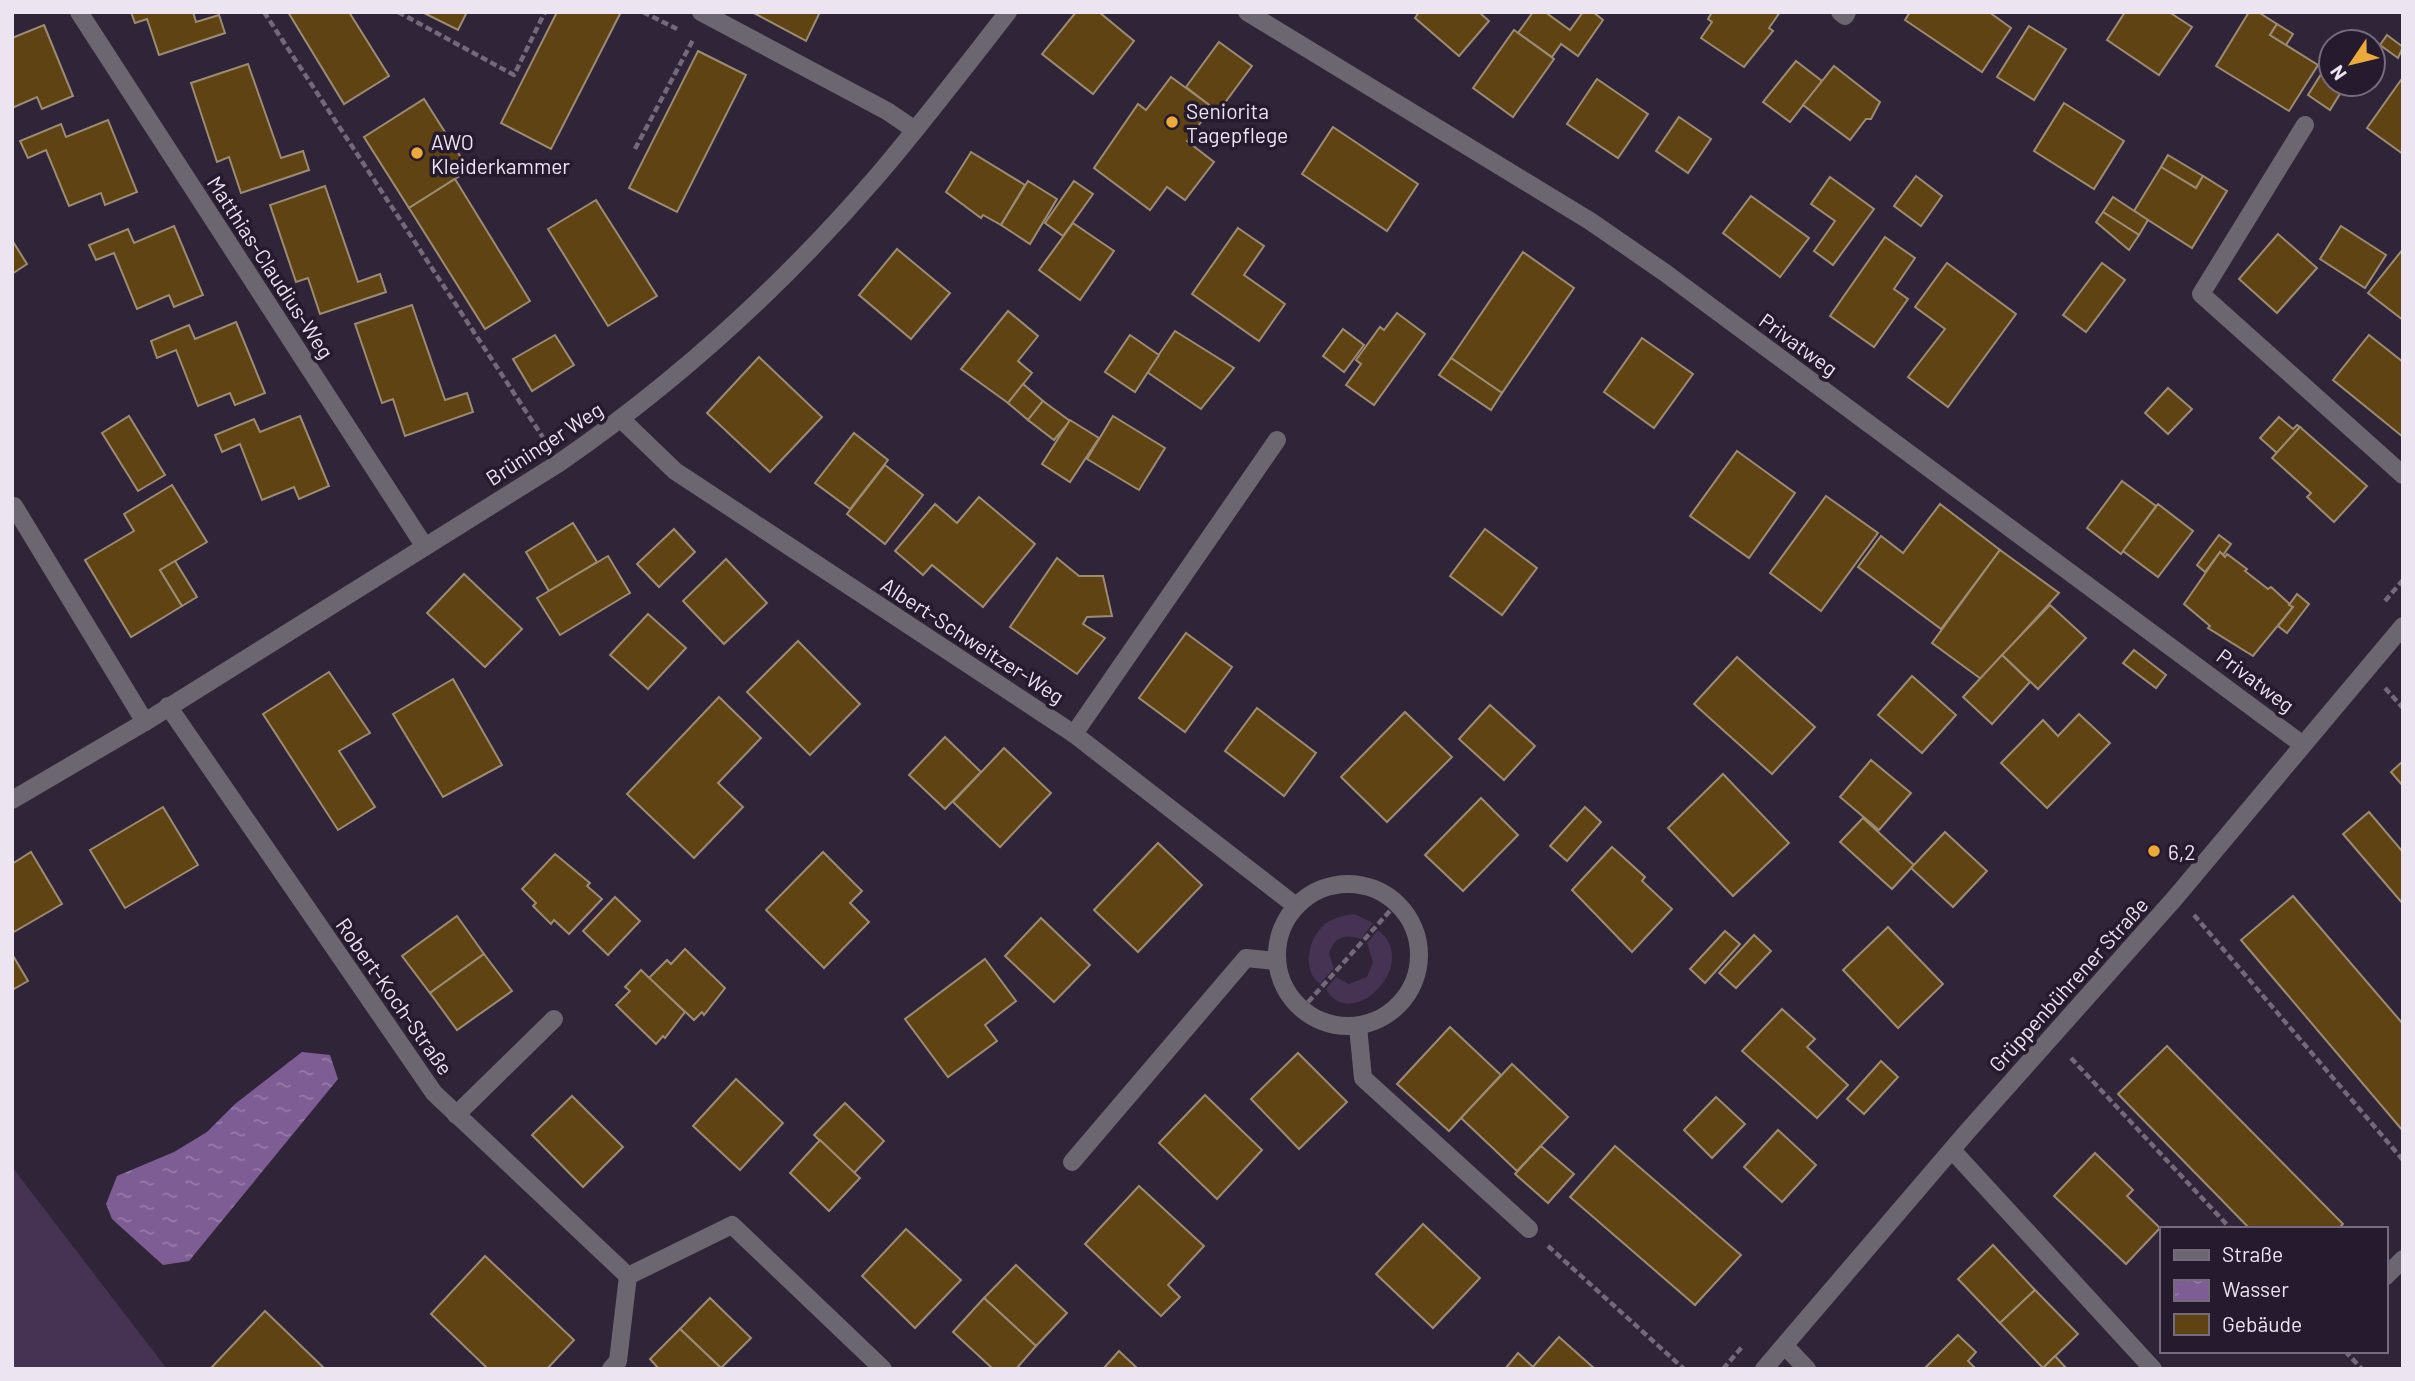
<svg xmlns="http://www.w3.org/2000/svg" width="2415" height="1381" viewBox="0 0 2415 1381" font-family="Barlow,sans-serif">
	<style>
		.grass { fill: #463252 }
		.water { fill: url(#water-ripples) }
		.building { fill: #604313; stroke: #9c8b73; stroke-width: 2 }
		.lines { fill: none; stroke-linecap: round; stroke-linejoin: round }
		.path { stroke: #73697a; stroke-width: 4.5; stroke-dasharray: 7 3.5; stroke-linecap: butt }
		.service { stroke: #6c6670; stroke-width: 18 }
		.minor { stroke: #6c6670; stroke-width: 18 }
		.tertiary { stroke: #6c6670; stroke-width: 18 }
		.poi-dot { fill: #ebaa39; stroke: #261a2e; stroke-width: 2.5 }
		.labels { text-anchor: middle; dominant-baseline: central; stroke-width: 7; stroke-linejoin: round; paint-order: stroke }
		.poi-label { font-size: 21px; fill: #ece4f1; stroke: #261a2e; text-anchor: start }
		.street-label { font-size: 21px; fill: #ece4f1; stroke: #261a2e }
	</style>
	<defs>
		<pattern id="water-ripples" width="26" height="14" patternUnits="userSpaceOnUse" patternTransform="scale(1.75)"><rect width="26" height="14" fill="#7e5c94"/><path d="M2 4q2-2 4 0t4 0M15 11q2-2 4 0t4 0" fill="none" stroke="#977ba9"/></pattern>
	</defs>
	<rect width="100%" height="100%" fill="#302438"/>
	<g class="grass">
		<path d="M1354 914 1373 923 1361 939C1346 933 1333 937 1329 954L1334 968 1320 984C1302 971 1308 940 1322 927 1330 918 1343 916 1354 914Z"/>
		<path d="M1378 930C1422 964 1351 1034 1326 989L1336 977 1349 984 1367 977 1373 962 1367 943Z"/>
		<polygon points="12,1166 22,1180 167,1369 12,1369"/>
	</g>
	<polygon class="water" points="302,1052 330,1055 338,1079 189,1261 163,1265 112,1219 106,1204 117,1176 174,1152 207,1132 235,1104"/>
	<g class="building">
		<polygon points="131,12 193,12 196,22 219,15 225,33 159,55 147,19 135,23"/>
		<polygon points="288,12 349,12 389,76 344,104"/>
		<polygon points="422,12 467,12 458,30"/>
		<polygon points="557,12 621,12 551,149 501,123"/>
		<polygon points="752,12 820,12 806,41"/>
		<polygon points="1076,12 1099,12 1134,41 1093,94 1042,54"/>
		<polygon points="1419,12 1479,12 1489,21 1459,56 1415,18"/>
		<polygon points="1533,12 1545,12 1570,30 1583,12 1593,12 1603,20 1578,56 1561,44 1552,57 1518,33"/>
		<polygon points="1712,12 1780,12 1769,28 1773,31 1744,67 1701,38 1712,22 1708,19"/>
		<polygon points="1910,12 1989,12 2011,28 1982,72 1905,20"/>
		<polygon points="2125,12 2169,12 2192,27 2159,75 2107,40"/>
		<polygon points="2249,12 2258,12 2277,24 2270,35 2318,65 2289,111 2216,66"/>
		<polygon points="2277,24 2293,34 2286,45 2270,35"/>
		<polygon points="44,25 73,96 42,109 37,97 12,108 12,38"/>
		<polygon points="2029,26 2066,49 2034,100 1997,77"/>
		<polygon points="1514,30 1554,59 1513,117 1473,88"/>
		<polygon points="2387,35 2403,47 2398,58 2380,45"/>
		<polygon points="1219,42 1252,66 1218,112 1186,87"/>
		<polygon points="698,51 746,75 677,212 629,188"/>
		<polygon points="2330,60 2331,84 2346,84 2330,110 2308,95"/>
		<polygon points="1796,61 1822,81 1790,122 1763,102"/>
		<polygon points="248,64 281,158 303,151 309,170 241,193 229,157 217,162 191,83"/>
		<polygon points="1834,66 1880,102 1871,119 1866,119 1850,140 1803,105"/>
		<polygon points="1171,77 1212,107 1187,141 1214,162 1185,200 1167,187 1150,210 1094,168 1138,104 1146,110"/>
		<polygon points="1597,79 1648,114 1618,158 1567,124"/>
		<polygon points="2401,80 2403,81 2403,154 2367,128"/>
		<polygon points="424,99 469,170 409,208 364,137"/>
		<polygon points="2064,103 2124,141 2094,189 2034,151"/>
		<polygon points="1679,117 1711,139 1688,173 1656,151"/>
		<polygon points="108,120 137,192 105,205 101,193 69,206 46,150 28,158 20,141 61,124 66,137"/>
		<polygon points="1333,127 1418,184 1387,231 1302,174"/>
		<polygon points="971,152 1025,185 1001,225 983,215 981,218 946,192"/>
		<polygon points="2168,155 2203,176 2196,188 2161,167"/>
		<polygon points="2161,167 2196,188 2203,176 2227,191 2192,248 2134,211"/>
		<polygon points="1916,176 1942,196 1921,226 1894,206"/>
		<polygon points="1830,177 1874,209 1833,265 1814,251 1835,221 1811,204"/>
		<polygon points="455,179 530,301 485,329 409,208"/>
		<polygon points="1028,181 1057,199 1030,244 1001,225"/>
		<polygon points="1074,181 1093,194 1063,236 1045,223"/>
		<polygon points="325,186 358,282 380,274 386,292 320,314 308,278 296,282 270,205"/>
		<polygon points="1751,196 1809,238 1780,277 1723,233"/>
		<polygon points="2113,197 2148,220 2139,235 2103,212"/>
		<polygon points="596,200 657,296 608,326 548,229"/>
		<polygon points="2103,212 2139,235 2129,250 2096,222"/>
		<polygon points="1073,223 1114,251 1080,300 1039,270"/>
		<polygon points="174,226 203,295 174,307 169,295 137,309 114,253 96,260 89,245 128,229 134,243"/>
		<polygon points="2341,226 2386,255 2365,288 2320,259"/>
		<polygon points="1238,228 1264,246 1244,275 1285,304 1259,341 1192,294"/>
		<polygon points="2278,234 2317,268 2277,313 2239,279"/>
		<polygon points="1885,237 1915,258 1894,289 1908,299 1874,347 1830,316"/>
		<polygon points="12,240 27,264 12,274"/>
		<polygon points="897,249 950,293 911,339 859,295"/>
		<polygon points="2403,249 2403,320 2368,293"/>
		<polygon points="1523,252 1574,288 1502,393 1451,358"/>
		<polygon points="1947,263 2016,314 1948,407 1908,377 1945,329 1915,307"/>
		<polygon points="2102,263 2125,280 2086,332 2063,315"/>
		<polygon points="412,305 445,400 467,393 473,412 405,436 393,399 382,403 355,324"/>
		<polygon points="1008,311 1038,336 1018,361 1032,373 1008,403 961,369"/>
		<polygon points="1397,313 1425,334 1374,405 1346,385 1361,364 1356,360 1380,327 1384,330"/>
		<polygon points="236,322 265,393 235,405 230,393 198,406 176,350 157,358 151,341 189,325 195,339"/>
		<polygon points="1343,329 1364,345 1344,372 1323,356"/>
		<polygon points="1175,331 1234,368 1201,409 1147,372"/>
		<polygon points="555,335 574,365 532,391 513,359"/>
		<polygon points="1130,335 1159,355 1135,392 1105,372"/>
		<polygon points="2369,335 2403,362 2403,437 2333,380"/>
		<polygon points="1642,338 1693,374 1654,428 1604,392"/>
		<polygon points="759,357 822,417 770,472 707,413"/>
		<polygon points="1451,358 1502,393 1491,410 1439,375"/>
		<polygon points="1023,384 1043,401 1028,420 1008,403"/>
		<polygon points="2168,388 2192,409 2168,434 2145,413"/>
		<polygon points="1043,401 1070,421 1054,440 1028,420"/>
		<polygon points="129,416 165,475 138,491 102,433"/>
		<polygon points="300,416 329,486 299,499 294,487 262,500 240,444 222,452 215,435 254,419 260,432"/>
		<polygon points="1113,416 1165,448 1139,490 1087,459"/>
		<polygon points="2279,417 2293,429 2297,425 2300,427 2277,453 2260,438"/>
		<polygon points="1070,420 1099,438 1070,482 1042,464"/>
		<polygon points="2300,427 2367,486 2334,522 2307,497 2311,493 2272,458"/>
		<polygon points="854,433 888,460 850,509 815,483"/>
		<polygon points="1737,451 1795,493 1749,558 1690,516"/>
		<polygon points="885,465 923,495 885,544 847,514"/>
		<polygon points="2122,481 2156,506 2121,554 2087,528"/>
		<polygon points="172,485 207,542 160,570 182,606 131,637 85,560 134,531 124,514"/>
		<polygon points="1826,496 1878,533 1821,611 1770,573"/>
		<polygon points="979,497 1035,544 983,607 932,565 923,575 895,551 935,504 957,523"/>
		<polygon points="1940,504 2000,550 1941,629 1858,567 1881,536 1903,553"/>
		<polygon points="2158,504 2193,531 2158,577 2123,551"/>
		<polygon points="573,523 597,562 549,591 526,552"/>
		<polygon points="674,529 695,552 659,587 637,564"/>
		<polygon points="1485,529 1537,568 1502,615 1450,576"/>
		<polygon points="2219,535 2231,544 2223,555 2220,552 2205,572 2197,565"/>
		<polygon points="2000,550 2059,593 1981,679 1932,643"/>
		<polygon points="2220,552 2225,557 2227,554 2247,569 2245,571 2268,589 2271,587 2293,607 2253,656 2208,628 2210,626 2184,604"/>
		<polygon points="608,556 630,593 560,635 537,598"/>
		<polygon points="1057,558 1079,576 1103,576 1112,616 1087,617 1083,624 1105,638 1077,674 1010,627"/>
		<polygon points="726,559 767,603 724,644 683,601"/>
		<polygon points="175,561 197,597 182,606 160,570"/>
		<polygon points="464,574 522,629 485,667 427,613"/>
		<polygon points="2297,594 2309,604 2287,633 2278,626 2293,607 2289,605"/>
		<polygon points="2050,605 2086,638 2038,689 2002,655"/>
		<polygon points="648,614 686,648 648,689 610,655"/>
		<polygon points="1186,633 1232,667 1185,732 1139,698"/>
		<polygon points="798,641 860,704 810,755 747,692"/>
		<polygon points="2134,650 2166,675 2156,688 2123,663"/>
		<polygon points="2002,655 2030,682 1992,724 1963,697"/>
		<polygon points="1737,657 1815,727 1772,774 1694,704"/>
		<polygon points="329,672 370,733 339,751 375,807 338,830 263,714"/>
		<polygon points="1912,676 1956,715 1922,753 1878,715"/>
		<polygon points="453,679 502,765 443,797 393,714"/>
		<polygon points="719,697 761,738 718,783 743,807 694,858 627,794"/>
		<polygon points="1490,705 1535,746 1504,780 1459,739"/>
		<polygon points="1257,708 1316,753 1284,796 1225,751"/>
		<polygon points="1405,712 1452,757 1387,822 1341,777"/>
		<polygon points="2079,714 2110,743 2047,808 2001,763 2043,720 2058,736"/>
		<polygon points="945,737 981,772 945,809 909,775"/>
		<polygon points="1004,748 1051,793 1000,847 953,802"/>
		<polygon points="1871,760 1911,793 1879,830 1840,797"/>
		<polygon points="2403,761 2403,786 2391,772"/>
		<polygon points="1723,774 1789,843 1733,896 1668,828"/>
		<polygon points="1481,798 1518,835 1463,891 1425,855"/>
		<polygon points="163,807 198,865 125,908 90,850"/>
		<polygon points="1585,807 1601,822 1567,861 1550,846"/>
		<polygon points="2369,812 2403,852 2403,904 2343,834"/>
		<polygon points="1863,818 1914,865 1892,889 1840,842"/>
		<polygon points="1945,832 1987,871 1953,907 1911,868"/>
		<polygon points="1158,843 1202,885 1138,952 1094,910"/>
		<polygon points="1612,847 1645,877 1642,881 1672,909 1632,952 1572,890"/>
		<polygon points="31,852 62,904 12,933 12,864"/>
		<polygon points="823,852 862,891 850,903 869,922 824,968 766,910"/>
		<polygon points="555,854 590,883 587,886 602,899 569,934 554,920 551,924 533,906 536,903 522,889"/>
		<polygon points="2293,896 2403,1024 2403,1131 2241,940"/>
		<polygon points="615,897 640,921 608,955 583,931"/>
		<polygon points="457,916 484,954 430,993 402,956"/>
		<polygon points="1041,918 1090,965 1054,1002 1005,956"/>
		<polygon points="1888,927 1943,984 1898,1028 1843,970"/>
		<polygon points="1725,931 1740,944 1705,983 1690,969"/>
		<polygon points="1754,935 1771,951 1736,988 1719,973"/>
		<polygon points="685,949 725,988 704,1015 702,1012 694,1020 649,978 667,960 671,964"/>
		<polygon points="12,954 28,981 12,990"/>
		<polygon points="484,954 512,991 457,1030 430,993"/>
		<polygon points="985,959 1016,1001 985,1025 997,1041 948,1077 905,1019"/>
		<polygon points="641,970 685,1012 665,1038 663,1036 656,1044 616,1005 630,991 625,987"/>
		<polygon points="1782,1009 1815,1039 1807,1047 1848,1085 1817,1118 1742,1051"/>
		<polygon points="1450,1027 1501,1075 1449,1131 1397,1084"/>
		<polygon points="2167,1046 2343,1224 2338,1229 2250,1229 2118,1094"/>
		<polygon points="1298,1053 1347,1102 1299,1149 1251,1099"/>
		<polygon points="1881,1061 1898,1077 1864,1114 1847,1099"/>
		<polygon points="1512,1064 1568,1117 1517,1171 1461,1118"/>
		<polygon points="736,1079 783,1123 740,1170 693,1126"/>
		<polygon points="1205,1095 1262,1150 1217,1199 1159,1143"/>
		<polygon points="572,1096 623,1147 583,1187 532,1135"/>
		<polygon points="1716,1097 1745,1124 1712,1158 1684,1130"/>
		<polygon points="845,1103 884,1141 854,1173 814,1135"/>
		<polygon points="1778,1130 1816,1165 1782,1202 1744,1167"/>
		<polygon points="820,1140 860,1178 829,1211 790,1173"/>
		<polygon points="1541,1146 1574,1174 1548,1203 1515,1174"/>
		<polygon points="1615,1146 1741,1255 1695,1305 1570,1197"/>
		<polygon points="2095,1153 2133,1190 2127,1196 2160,1228 2126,1264 2054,1196"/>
		<polygon points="1139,1186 1204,1246 1168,1285 1180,1297 1161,1316 1085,1244"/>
		<polygon points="1423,1224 1480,1278 1433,1328 1376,1274"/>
		<polygon points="906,1229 961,1280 915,1328 862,1276"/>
		<polygon points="1993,1245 2035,1290 2000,1323 1958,1279"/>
		<polygon points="485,1256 574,1340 547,1369 488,1369 431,1314"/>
		<polygon points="1016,1265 1067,1313 1036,1346 984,1298"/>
		<polygon points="2035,1290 2078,1334 2043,1368 2000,1323"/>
		<polygon points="710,1298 751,1338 721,1368 680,1329"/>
		<polygon points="984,1298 1036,1346 1016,1369 993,1369 953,1332"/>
		<polygon points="265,1311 325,1369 210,1369"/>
		<polygon points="680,1329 721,1368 721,1369 659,1369 650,1359"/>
		<polygon points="1958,1335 1976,1352 1968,1361 1976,1369 1924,1369"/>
		<polygon points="1559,1337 1595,1369 1531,1369"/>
		<polygon points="1119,1351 1138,1369 1103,1369"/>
		<polygon points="1518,1353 1533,1367 1531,1369 1505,1369"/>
		<polygon points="2055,1356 2067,1369 2042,1369"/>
	</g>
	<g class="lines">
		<g class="path">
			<polyline points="264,12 544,439"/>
			<polyline points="398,12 514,75 545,12"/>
			<polyline points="643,12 677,29"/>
			<polyline points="635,149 694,38"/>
			<polyline points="2385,601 2403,580"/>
			<polyline points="2385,688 2403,708"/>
			<polyline points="2194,915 2403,1160"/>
			<polyline points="1301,1010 1397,903"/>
			<polyline points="2071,1058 2231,1229"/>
			<polyline points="1548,1246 1684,1369"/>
			<polyline points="2345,1351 2362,1369"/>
			<polyline points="1723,1369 1742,1347"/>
		</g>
		<g class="service">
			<polyline points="2305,125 2201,294 2403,475"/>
			<polyline points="14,506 145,722"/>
			<polyline points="1074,734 1277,440"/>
			<polyline points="456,1115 554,1019"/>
			<polyline points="1952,1150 2153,1369"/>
			<polyline points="1785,1346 1807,1369"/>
		</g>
		<g class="minor">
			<polyline points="79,12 425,547"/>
			<polyline points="701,12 887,111 915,130"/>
			<polyline points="1247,12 1590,221 1664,272 2303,745"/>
			<polyline points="1840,12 1845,16 1847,12"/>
			<polyline points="622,420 675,471 1074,734 1296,906"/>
			<polyline points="168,706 434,1093 628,1276 732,1225 883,1369"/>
			<path d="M12 800 145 722 559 463C677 382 785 283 878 175 923 122 965 67 1008 12"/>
			<circle cx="1348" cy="955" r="71"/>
			<polyline points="1358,1027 1363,1078 1529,1229"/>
			<polyline points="1072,1162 1246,958 1276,961"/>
			<polyline points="2385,1277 2403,1259"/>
			<polyline points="611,1369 618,1361 628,1276"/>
		</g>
		<polyline class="tertiary" points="1764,1369 1966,1133 2175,898 2403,626"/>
	</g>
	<g class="poi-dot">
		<circle cx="1172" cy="122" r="7"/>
		<circle cx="417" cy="153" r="7"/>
		<circle cx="2154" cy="851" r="7"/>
	</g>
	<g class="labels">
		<g class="poi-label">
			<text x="1186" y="110">Seniorita<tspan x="1186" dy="24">Tagepflege</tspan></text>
			<text x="431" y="141">AWO<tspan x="431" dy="24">Kleiderkammer</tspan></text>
			<text x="2168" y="851">6,2</text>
		</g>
		<g class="street-label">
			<text transform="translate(271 267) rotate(57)">Matthias-Claudius-Weg</text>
			<text transform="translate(1799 344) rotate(36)">Privatweg</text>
			<text transform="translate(544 443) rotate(-33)">Brüninger Weg</text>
			<text transform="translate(973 640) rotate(33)">Albert-Schweitzer-Weg</text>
			<text transform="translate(2256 680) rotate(37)">Privatweg</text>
			<text transform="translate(2068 984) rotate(-48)">Grüppenbührener Straße</text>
			<text transform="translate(395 996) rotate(55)">Robert-Koch-Straße</text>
		</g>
	</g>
	<rect width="2415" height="1381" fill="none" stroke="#ece4f1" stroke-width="28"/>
	<rect x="2160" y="1227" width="228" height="126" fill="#261a2e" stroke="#756b7c" stroke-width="2"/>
	<rect x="2174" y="1250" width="35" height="10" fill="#6c6670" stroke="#756b7c" stroke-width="2"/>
	<text x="2222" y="1262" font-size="21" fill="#ece4f1">Straße</text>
	<rect x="2174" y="1280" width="35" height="21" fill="url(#water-ripples)" stroke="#756b7c" stroke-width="2"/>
	<text x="2222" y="1297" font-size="21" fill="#ece4f1">Wasser</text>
	<rect x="2174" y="1314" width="35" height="21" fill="#604313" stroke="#756b7c" stroke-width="2"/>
	<text x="2222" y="1332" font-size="21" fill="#ece4f1">Gebäude</text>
	<g transform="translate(2352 63) rotate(235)"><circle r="33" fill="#261a2e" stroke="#756b7c" stroke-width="2"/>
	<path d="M0-5L12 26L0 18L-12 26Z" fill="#ebaa39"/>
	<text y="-10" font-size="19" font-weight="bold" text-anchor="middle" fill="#ece4f1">N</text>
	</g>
</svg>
